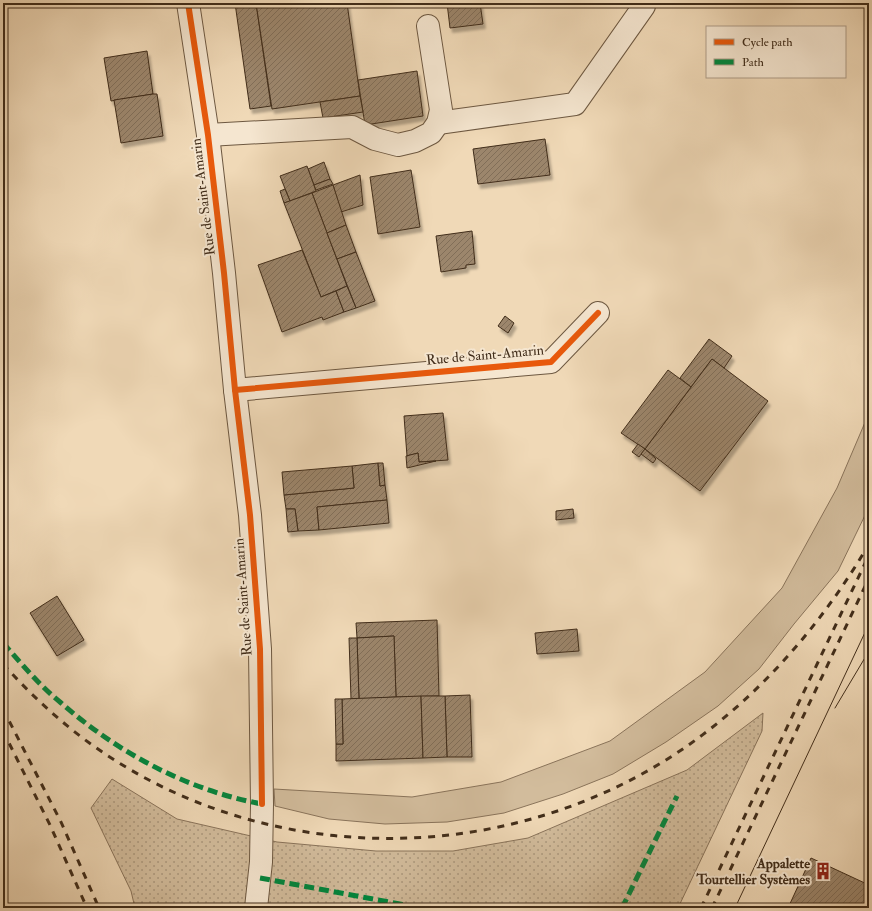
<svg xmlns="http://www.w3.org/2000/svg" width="872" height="911" viewBox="0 0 872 911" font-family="'IM FELL Double Pica',serif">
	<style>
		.grass { fill: #d2bc9c; stroke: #8a745b }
		.garden { fill: url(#garden-dots); stroke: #8a745b }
		.building { fill: url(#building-hatch); stroke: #412d1a; filter: url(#shadow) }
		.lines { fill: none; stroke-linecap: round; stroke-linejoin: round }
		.minor-casing { stroke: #6d5841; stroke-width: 24 }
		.minor { stroke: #f5e6d0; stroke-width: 22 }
		.tram { stroke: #412d1a; stroke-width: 1 }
		.rail { stroke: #412d1a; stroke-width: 3; stroke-dasharray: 7 7; stroke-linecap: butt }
		.quiet { stroke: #00873e; stroke-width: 5; stroke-dasharray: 10 5; stroke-linecap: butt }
		.cycleway-casing { stroke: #f5e6d0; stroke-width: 8 }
		.cycleway { stroke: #e8590c; stroke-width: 6 }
		.labels { text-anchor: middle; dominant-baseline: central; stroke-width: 4; stroke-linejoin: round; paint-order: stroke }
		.street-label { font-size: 14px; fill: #412d1a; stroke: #f5e6d0 }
		.poi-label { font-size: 14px; font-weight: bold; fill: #412d1a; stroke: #f5e6d0; text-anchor: end }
	</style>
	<defs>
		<pattern id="garden-dots" width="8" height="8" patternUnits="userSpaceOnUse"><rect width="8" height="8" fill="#d2bc9c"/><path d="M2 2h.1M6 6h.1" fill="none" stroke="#ac997e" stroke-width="1.8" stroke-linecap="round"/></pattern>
		<pattern id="building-hatch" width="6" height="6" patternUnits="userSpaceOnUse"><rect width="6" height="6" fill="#9c866c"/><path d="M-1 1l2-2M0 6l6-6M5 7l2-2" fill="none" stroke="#816e58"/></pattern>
		<filter id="shadow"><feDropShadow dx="2.5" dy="4.5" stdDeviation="1" flood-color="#0004"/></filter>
	</defs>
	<rect width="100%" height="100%" fill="#f0d9b7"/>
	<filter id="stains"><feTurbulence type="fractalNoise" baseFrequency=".005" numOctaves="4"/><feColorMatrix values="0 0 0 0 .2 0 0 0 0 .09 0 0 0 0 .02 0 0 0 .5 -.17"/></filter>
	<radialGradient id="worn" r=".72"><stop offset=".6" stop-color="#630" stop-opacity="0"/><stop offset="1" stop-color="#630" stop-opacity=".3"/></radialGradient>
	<polygon class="grass" points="869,413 869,507 838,571 794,624 759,669 718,706 666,742 613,774 563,794 504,813 447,822 385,824 329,819 275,806 274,789 412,797 501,782 610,741 705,672 782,588 837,488"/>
	<polygon class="garden" points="763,713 762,731 678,908 135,908 131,891 91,808 112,779 177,819 277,842 376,851 453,851 528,838 687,770"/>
	<g class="building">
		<polygon points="235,3 256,3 271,106 250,109"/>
		<polygon points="256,3 347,3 360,96 272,109"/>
		<polygon points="447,3 480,3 483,24 450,28"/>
		<polygon points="147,51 153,94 111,101 104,58"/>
		<polygon points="417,71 423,116 365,125 358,80"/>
		<polygon points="153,94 157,94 163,136 121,143 114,100"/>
		<polygon points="360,96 363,112 323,118 320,102"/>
		<polygon points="545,139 550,175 478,184 473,149"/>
		<polygon points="324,162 330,179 314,185 308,169"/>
		<polygon points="307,166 316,191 290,201 280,176"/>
		<polygon points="411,170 420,227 378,234 370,177"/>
		<polygon points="360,175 363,205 341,212 333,185"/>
		<polygon points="330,179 333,184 316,190 314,185"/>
		<polygon points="333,185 346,225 327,233 312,193"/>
		<polygon points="285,189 290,201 284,203 280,191"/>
		<polygon points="312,193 347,286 321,297 284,203"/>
		<polygon points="346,225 356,252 337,259 327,233"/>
		<polygon points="472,231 475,264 466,265 466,268 441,272 436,236"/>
		<polygon points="302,250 321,297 336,291 344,312 323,320 322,317 282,332 258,265"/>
		<polygon points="356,252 375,301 356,308 337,259"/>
		<polygon points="347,286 356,308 344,312 336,291"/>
		<polygon points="505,316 514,323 508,333 498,326"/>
		<polygon points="709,339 732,356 724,368 712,359 691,387 680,378"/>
		<polygon points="712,359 768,401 700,491 645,449"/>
		<polygon points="668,370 691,387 645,449 621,433"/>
		<polygon points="443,413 448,460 419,462 418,453 407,456 404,416"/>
		<polygon points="638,444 645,449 639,457 632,452"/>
		<polygon points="645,449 656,459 653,463 641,454"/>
		<polygon points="418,453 419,462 436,461 407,468 406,456"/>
		<polygon points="378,463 380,486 385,485 387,500 317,507 319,530 298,531 295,509 286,509 284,495 354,488 352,466"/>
		<polygon points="378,463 383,463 385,485 380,486"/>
		<polygon points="352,466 354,488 284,495 282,472"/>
		<polygon points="387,500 389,523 319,530 317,507"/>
		<polygon points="286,509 295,509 298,531 288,532"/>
		<polygon points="573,509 574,518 556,520 556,511"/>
		<polygon points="57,596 84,640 57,656 30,613"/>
		<polygon points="437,620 439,696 396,697 394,636 357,638 356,623"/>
		<polygon points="577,629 579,651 537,654 535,633"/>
		<polygon points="394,636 396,697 359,699 357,638"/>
		<polygon points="349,638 357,638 359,699 351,699"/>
		<polygon points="470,695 472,757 447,757 445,696"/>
		<polygon points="421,696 423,758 336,761 336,744 343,744 342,699"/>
		<polygon points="421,696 445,696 447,757 423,758"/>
		<polygon points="335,699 342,699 343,744 336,744"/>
		<polygon points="811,858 869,885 869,908 788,908"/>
	</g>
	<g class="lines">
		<g class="minor-casing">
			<g id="minor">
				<polyline points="188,3 208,135 224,273 235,390 250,515 260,649 262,804 261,862 256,908"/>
				<polyline points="438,123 575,104 644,6 644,3"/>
				<polyline points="208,135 352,127 375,139 398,145 415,141 431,133 438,123 441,110 428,26"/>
				<polyline points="235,390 551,362 598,313"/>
			</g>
		</g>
		<use href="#minor" class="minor"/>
		<g class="tram">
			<polyline points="835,708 869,651"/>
			<polyline points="735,908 869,624"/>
		</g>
		<g class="rail">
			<path d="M3 664C31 695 61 723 95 747 261 864 488 868 661 763 748 710 818 631 869 544"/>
			<polyline points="3,709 61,822 99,908"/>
			<polyline points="3,731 50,825 87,908"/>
			<polyline points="701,908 869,555"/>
			<polyline points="712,908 869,578"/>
		</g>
		<g class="quiet">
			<path d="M3 643C21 663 39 685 60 702 118 753 187 790 262 804"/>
			<polyline points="260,878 421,908"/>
			<polyline points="622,908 677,796"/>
		</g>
		<g class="cycleway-casing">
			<g id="cycleway">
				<polyline points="188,3 208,135 224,273 235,390 250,515 260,649 262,804"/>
				<polyline points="235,390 551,362 598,313"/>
			</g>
		</g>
		<use href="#cycleway" class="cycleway"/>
	</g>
	<defs>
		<g id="building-bare" transform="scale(1.38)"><path d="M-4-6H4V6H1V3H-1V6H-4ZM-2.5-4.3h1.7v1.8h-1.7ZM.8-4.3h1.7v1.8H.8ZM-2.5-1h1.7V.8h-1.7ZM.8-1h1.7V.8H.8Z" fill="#8f2418" stroke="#f5e6d0" stroke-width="2.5" paint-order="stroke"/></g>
	</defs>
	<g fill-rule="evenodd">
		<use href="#building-bare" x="823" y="871"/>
	</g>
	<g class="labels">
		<g class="street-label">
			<text transform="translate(203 197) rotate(-97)">Rue de Saint-Amarin</text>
			<text transform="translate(485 355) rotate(-5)">Rue de Saint-Amarin</text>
			<text transform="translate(243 597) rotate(-94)">Rue de Saint-Amarin</text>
		</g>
		<g class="poi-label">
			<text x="810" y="863">Appalette<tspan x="810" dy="16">Tourtellier Systèmes</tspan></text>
		</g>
	</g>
	<rect width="872" height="911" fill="none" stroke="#f0d9b7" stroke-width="16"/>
	<rect x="4" y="4" width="864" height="903" fill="none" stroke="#412d1a" stroke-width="2"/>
	<rect x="8" y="8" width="856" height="895" fill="none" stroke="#412d1a"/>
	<rect x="706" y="26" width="140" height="52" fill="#f5e6d0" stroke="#ad9c87"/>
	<rect x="714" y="39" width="20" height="6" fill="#e8590c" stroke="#ad9c87"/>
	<text x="742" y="46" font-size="12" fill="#412d1a">Cycle path</text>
	<rect x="714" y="59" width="20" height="6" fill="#00873e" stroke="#ad9c87"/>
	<text x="742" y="66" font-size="12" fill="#412d1a">Path</text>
	<rect width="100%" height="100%" filter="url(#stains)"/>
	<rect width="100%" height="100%" fill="url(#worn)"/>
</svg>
